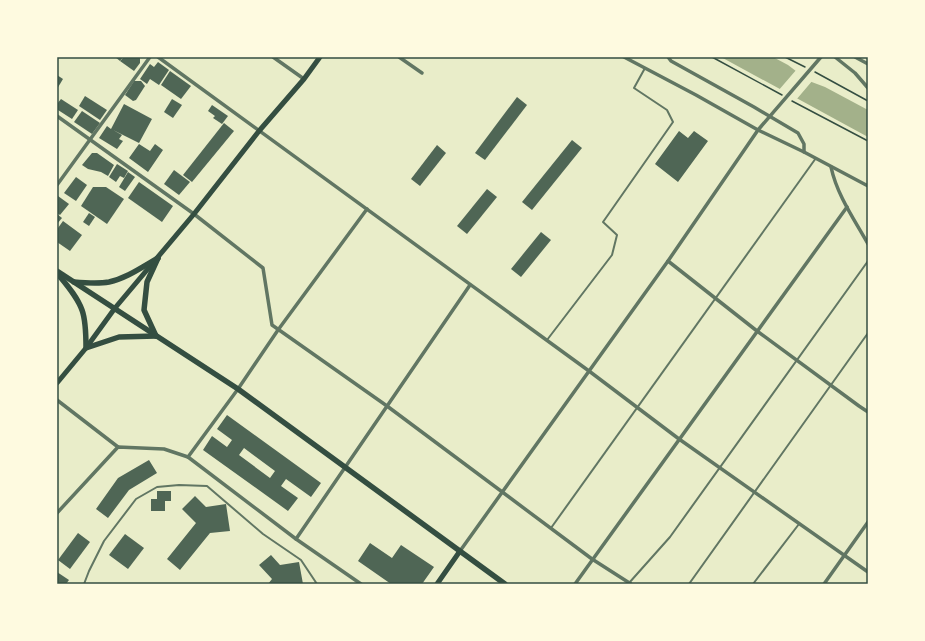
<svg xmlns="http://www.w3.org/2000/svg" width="925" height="641" viewBox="0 0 925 641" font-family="Manrope,sans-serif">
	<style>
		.water { fill: #a3b18a }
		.pier { fill: #e9edc9 }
		.building { fill: #4f6655; fill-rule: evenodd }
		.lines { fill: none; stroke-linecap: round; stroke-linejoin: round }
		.path { stroke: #344e41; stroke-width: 1.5 }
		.service { stroke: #617663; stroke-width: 2 }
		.minor { stroke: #617663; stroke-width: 3.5 }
		.secondary { stroke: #344e41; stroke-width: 5 }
		.primary { stroke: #344e41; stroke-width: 5.5 }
		.neatline { fill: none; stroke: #344e41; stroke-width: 1.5 }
	</style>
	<rect width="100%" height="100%" fill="#e9edc9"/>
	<polygon class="water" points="721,57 773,57 788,65 809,81 825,87 868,110 868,137"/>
	<polygon class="pier" points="797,69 803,75 813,80 796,100 778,91"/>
	<g class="building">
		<polygon points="115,57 123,57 120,61"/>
		<polygon points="124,57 140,57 140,63 134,71 120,61"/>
		<polygon points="158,62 169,70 159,85 150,79 147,84 140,79 150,64 154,67"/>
		<polygon points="170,71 191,86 181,99 161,85"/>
		<polygon points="57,75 63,79 57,89"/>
		<polygon points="134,81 141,81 145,86 136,100 133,101 125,95"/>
		<polygon points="85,96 107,110 100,120 79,106"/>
		<polygon points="517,97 527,105 485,160 475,153"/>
		<polygon points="61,99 78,110 72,119 58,110 57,104"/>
		<polygon points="172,99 182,105 173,118 164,112"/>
		<polygon points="124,104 152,119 139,143 113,130 122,135 119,139 123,141 117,149 99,138 107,126 111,129"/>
		<polygon points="212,105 228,116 222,124 213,118 215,116 208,111"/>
		<polygon points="82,111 100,123 92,134 74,122"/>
		<polygon points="224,123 234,131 192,182 183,175"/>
		<polygon points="679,131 688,138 694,131 708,141 678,182 655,164"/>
		<polygon points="572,140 582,148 532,210 522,202"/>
		<polygon points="139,144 150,151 155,144 163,150 148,172 129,158"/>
		<polygon points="437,145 446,153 420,186 411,179"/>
		<polygon points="92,153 97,153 114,165 108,176 101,172 88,169 82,165"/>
		<polygon points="117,164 128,171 124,178 120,176 116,182 109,177"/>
		<polygon points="174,170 190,182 179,195 164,184"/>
		<polygon points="128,172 135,177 125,191 119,187"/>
		<polygon points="76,177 87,185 76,201 64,193"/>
		<polygon points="139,182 173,206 162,222 128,198"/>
		<polygon points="93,187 106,187 124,199 107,224 81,206"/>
		<polygon points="487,189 497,197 467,234 457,226"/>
		<polygon points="58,196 69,204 60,215 57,213"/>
		<polygon points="89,213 95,217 89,226 83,222"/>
		<polygon points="57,214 62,218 57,224"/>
		<polygon points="63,221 82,235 70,251 57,242 57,227 58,228"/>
		<polygon points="541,232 551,240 521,277 511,269"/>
		<path d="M227 415 321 483 311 497 286 479 281 486 298 498 288 511 203 450 212 436 227 447 232 440 217 429ZM244 448 275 471 270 478 239 455Z"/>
		<polygon points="149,460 157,473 129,490 108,518 96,509 118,478"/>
		<polygon points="157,491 171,491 171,501 165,501 165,511 151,511 151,499 157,499"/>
		<polygon points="195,496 206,507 226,504 230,531 210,533 180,570 167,559 196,523 182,509"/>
		<polygon points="78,533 90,542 70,569 58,560"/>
		<polygon points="125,534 144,548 128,569 109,555"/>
		<polygon points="370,543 392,558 401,545 434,567 422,584 391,584 358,561"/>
		<polygon points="271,555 280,565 299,562 303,584 268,584 272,579 259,565"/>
		<polygon points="57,572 69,580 66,584 57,584"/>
	</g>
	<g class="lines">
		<g class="path">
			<polyline points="712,57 782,95"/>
			<polyline points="785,57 805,67"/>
			<polyline points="815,72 868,101"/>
			<polyline points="792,101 868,141"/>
		</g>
		<g class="service">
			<polyline points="547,340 612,255 617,235 603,222 673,122 667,110 634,88 645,68"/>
			<polyline points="551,528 816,158"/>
			<polyline points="629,583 670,537 868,261"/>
			<polyline points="84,584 89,571 104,541 136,499 157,487 179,485 207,486 263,534 301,560 317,584"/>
			<polyline points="689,584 868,333"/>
			<polyline points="753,584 799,524"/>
		</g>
		<g class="minor">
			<polyline points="158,57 589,371 679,439 868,572"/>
			<polyline points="273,57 304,79"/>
			<polyline points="399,57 422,73"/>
			<polyline points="624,57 696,95 758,130 804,152 868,186"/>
			<polyline points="668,57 671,61 754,107 798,133 804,144 804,152"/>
			<polyline points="835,57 855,73 868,88"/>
			<polyline points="855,57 868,64"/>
			<polyline points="57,116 194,214 263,268 272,325 387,406 592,559 631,584"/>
			<path d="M831 167C837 195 854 219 868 244"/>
			<polyline points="57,185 150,57"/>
			<polyline points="668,261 757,331 859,406 868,412"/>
			<polyline points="57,400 118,447"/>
			<polyline points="188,457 238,389 278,330 367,209"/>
			<polyline points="57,513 118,447 164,449 188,457 296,539 361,584"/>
			<polyline points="296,539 470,285"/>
			<polyline points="460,551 668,261 758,130 821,57"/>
			<polyline points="575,584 847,207"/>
			<polyline points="824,584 868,522"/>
		</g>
		<g class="secondary">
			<polyline points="57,383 86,348 115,308 194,214 259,131 304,79 320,57"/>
			<polyline points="437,584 460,551"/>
		</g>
		<g class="primary">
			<polyline points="57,271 238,389 505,584"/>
			<path d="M57 273C66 284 77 296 82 310 86 321 86 336 86 348L119 337 156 336"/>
			<path d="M74 282C86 283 98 284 109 282 127 278 142 267 158 258"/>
			<polyline points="156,336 144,310 147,282 158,258"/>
		</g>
	</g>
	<rect width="925" height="641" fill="none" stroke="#fefae0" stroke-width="116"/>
	<rect x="58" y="58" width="809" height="525" class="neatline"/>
</svg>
